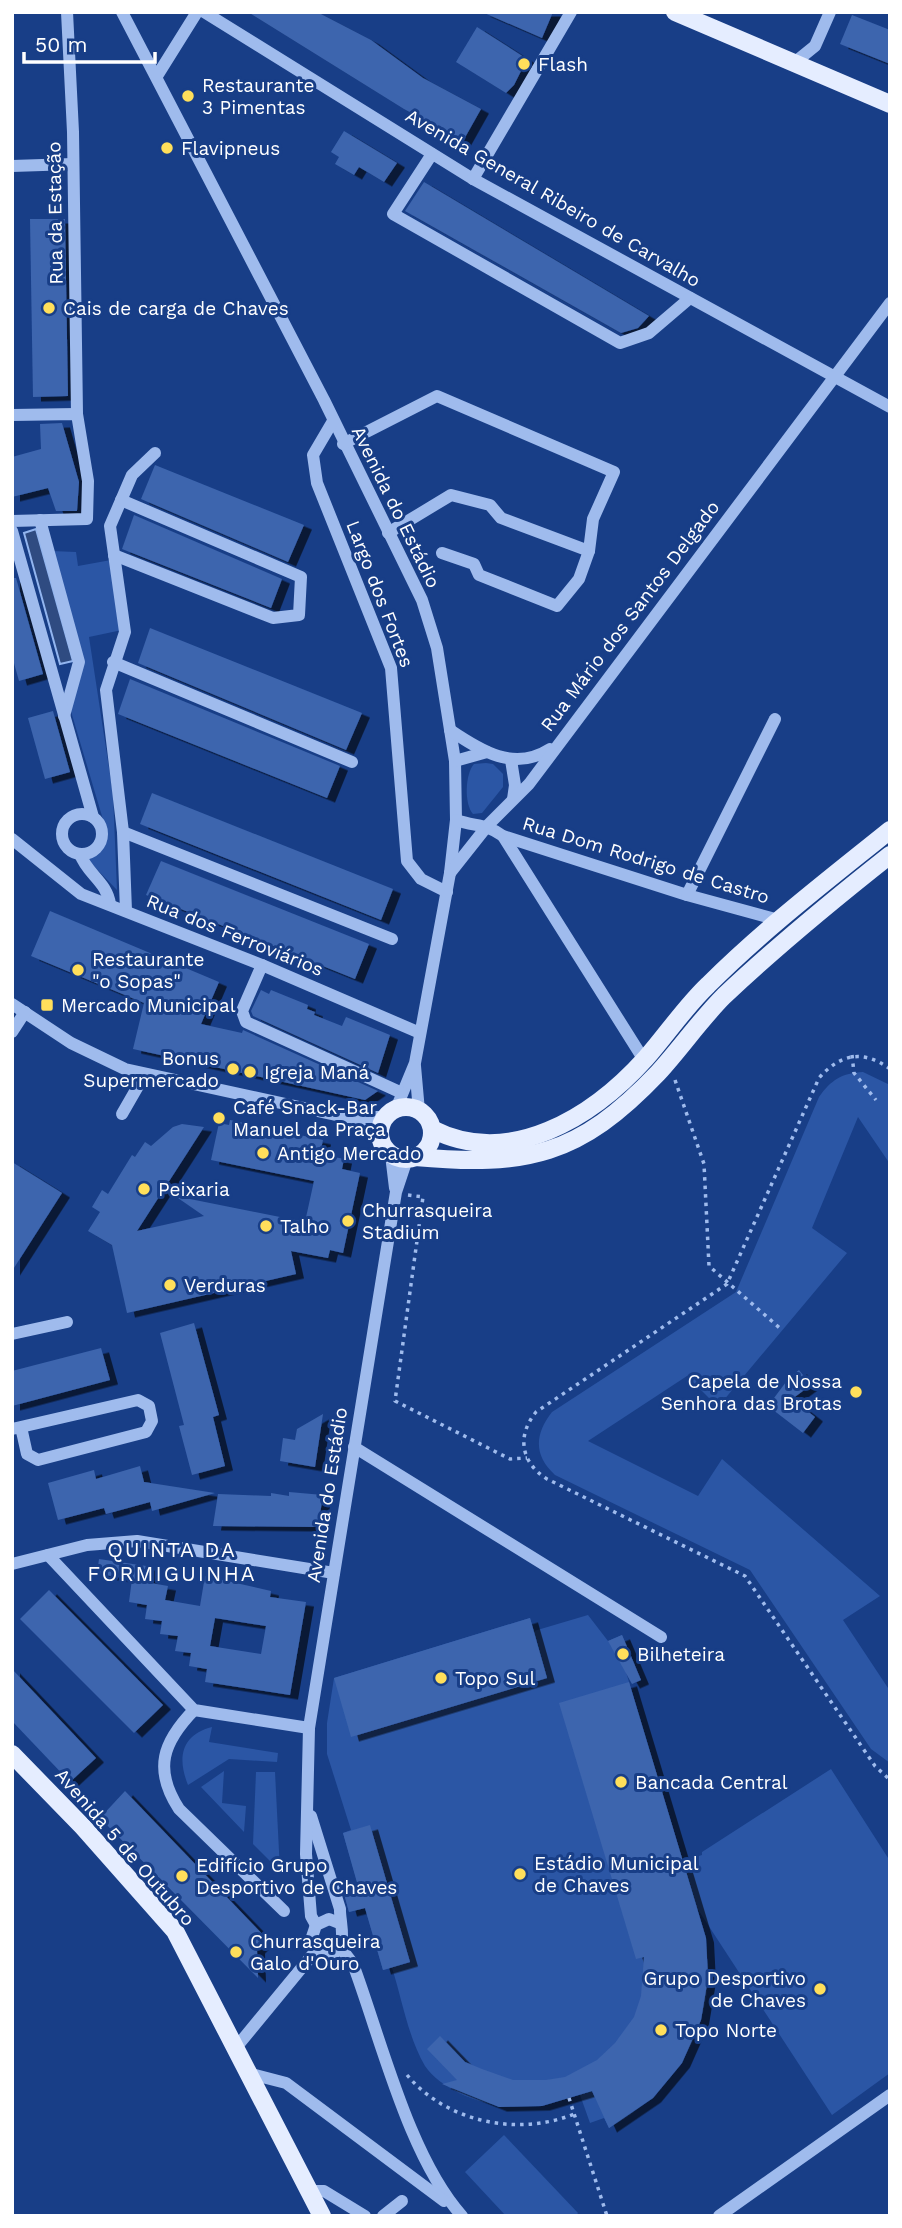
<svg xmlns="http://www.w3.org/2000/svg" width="902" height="2228" viewBox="0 0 902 2228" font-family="'Work Sans',sans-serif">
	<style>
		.green { fill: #2b56a5 }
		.water { fill: #2f4b81; stroke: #92b5ef; stroke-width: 2 }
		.building { fill: #3d65ae; fill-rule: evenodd; filter: url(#shadow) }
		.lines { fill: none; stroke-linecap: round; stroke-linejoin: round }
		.path { stroke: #9fbbed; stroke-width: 3.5; stroke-dasharray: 3.5 5; stroke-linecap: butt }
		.minor { stroke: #9fbbed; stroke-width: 12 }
		.major { stroke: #e5edff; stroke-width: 18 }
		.poi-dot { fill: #ffdf5b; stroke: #183e87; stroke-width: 2.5 }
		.labels { text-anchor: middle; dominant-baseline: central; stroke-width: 6; stroke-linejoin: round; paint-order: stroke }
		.poi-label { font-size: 19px; fill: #fff; stroke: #183e87; text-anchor: start }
		.street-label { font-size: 19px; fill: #fff; stroke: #183e87 }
		.neighbourhood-label { font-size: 21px; letter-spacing: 2px; fill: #fff; stroke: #183e87 }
	</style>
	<defs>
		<filter id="shadow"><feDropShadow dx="8" dy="4.5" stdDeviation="0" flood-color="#0009"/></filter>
	</defs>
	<rect width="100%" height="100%" fill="#183e87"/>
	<g class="green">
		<polygon points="51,551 76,552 78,566 111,560 122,630 89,637 113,794 117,890 86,858 95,855 105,843 104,823 70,708 82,665"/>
		<path d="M486 763 493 764 503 774V787L482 813 473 814C464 804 465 774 474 764Z"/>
		<path d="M863 1072 890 1085V1164L858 1117 812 1228 847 1253 718 1407 687 1376 588 1441 698 1496 722 1459 880 1596 843 1620 890 1691V1763L871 1749 750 1570 555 1475C533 1455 535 1434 552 1412L736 1292 819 1097C831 1080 842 1073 863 1072Z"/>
		<path d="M588 1615 608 1641 622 1635 636 1667 626 1672 683 1861 702 1855V1852L831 1769 890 1861V2073L832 2115 697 1908C700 1926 707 1942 708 1961 712 2034 671 2094 609 2128L604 2118 590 2123 580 2095C535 2108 502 2113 459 2093 446 2086 433 2078 425 2066 408 2037 402 1999 392 1968L383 1970 365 1908 349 1912 343 1890 358 1885 343 1833 351 1830 327 1754V1723L334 1678 530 1618 534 1631Z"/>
		<path d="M212 1727 209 1742 278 1753 277 1762 229 1759 188 1785C177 1758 181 1735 212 1727Z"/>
		<polygon points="224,1771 222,1803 246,1806 244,1832 201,1787"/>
		<polygon points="256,1772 275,1772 280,1871 253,1844"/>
		<polygon points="504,2135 578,2213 576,2216 506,2216 465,2172"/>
	</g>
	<polygon class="water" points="36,529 73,661 60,664 24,533"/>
	<g class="building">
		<polygon points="248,12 317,12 371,40 423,78 481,109 463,141 404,109"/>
		<polygon points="482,12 553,12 542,38"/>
		<polygon points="852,15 890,30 890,64 840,44"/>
		<polygon points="477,27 527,59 514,85 506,93 456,62"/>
		<polygon points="344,131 397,163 384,182 359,167 354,175 335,164 339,157 331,152"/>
		<polygon points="424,182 649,316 638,328 621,333 405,211"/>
		<polygon points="30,219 65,219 68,396 33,397"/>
		<polygon points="62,423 79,482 77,511 56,511 48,488 12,497 12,457 41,449 40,424"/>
		<polygon points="155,465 304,525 288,562 141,499"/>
		<polygon points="134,515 282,579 271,608 122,549"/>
		<polygon points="12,578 16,578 43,674 19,681 12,656"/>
		<polygon points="150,628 362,713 346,750 138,663"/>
		<polygon points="130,679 340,766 327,798 118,714"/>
		<polygon points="53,711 70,772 45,779 28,718"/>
		<polygon points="152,793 393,889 381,920 140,824"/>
		<polygon points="161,861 369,944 355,979 146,895"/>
		<polygon points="50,911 219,982 201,1024 242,1033 243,1030 378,1091 365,1100 133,1049 144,1003 31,956"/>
		<polygon points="261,990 269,994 271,990 308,1005 307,1009 315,1012 314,1015 342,1026 346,1017 390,1035 378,1073 253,1016 251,1011"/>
		<polygon points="230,1120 323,1140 320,1154 344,1159 342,1169 360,1173 343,1253 330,1250 328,1258 291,1251 296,1274 127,1313 112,1245 88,1231 100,1212 92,1207 102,1190 108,1194 132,1155 135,1157 145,1142 151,1146 173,1127 182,1124 204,1127 137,1231 204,1216 175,1196 305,1222 314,1181 211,1160 219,1123 229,1125"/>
		<polygon points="12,1162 62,1193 12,1271"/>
		<polygon points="194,1323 219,1415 213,1417 225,1466 192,1475 179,1426 184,1425 160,1333"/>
		<polygon points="101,1348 110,1380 12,1406 12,1371"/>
		<polygon points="799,1370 811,1385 792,1399 815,1417 803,1433 768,1406 789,1378"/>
		<polygon points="323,1414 315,1467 280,1461 283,1438 295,1440 297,1429"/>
		<polygon points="140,1466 144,1482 215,1493 152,1511 150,1502 106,1514 104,1508 58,1520 48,1483 94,1470 96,1479"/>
		<polygon points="289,1492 323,1495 318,1527 213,1526 218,1494 271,1496 271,1493 289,1496"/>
		<path d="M99 1559 153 1567 151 1583 168 1586 165 1600 200 1606 205 1576 271 1591 270 1597 306 1602 290 1695 205 1682 207 1669 189 1666 191 1653 175 1651 178 1636 160 1634 162 1621 145 1619 147 1605 129 1602 132 1579 97 1574ZM215 1618 266 1626 261 1654 210 1646Z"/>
		<polygon points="49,1590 163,1705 134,1733 20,1619"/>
		<polygon points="530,1618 547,1678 351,1737 334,1678"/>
		<polygon points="622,1635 641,1680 632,1684 608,1641"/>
		<polygon points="12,1669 96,1758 70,1782 12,1721"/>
		<polygon points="629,1682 706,1938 708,1978 701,2020 682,2063 653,2098 609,2128 592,2091 542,2106 499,2107 442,2084 457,2080 427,2049 440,2036 465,2062 482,2069 513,2080 546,2080 565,2077 597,2060 615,2043 634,2017 641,1996 644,1957 636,1959 559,1703"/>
		<polygon points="125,1791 267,1939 257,1949 258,1978 100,1818"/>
		<polygon points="370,1825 410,1962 383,1970 365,1908 349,1912 343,1890 358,1886 343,1833"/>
	</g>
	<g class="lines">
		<g class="path">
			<polyline points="852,1055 854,1073 876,1100"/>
			<path d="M890 1069C863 1049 840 1054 819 1078L727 1284 536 1412C517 1435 520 1462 547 1479L745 1576 875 1766 890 1780"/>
			<polyline points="675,1080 704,1164 709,1266 782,1330"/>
			<polyline points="408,1195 423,1197 395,1401 510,1459 527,1458"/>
			<path d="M407 2075C446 2122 518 2137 574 2114"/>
			<polyline points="569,2098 607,2216"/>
		</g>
		<g class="minor">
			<polyline points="67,12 73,132 77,414"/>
			<polyline points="122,12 324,400 422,600 437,648 455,761 456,820 450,873 415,1063 396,1109"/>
			<polyline points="204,12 473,179 890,407"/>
			<polyline points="794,63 815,46 830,12"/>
			<polyline points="157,76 197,12"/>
			<polyline points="432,154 393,214 620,343 649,333 690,298"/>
			<polyline points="12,166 73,164"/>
			<polyline points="473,179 571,12"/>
			<polyline points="12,415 77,414 88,481 87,519 12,521"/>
			<polyline points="333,421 313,455 317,483 391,668 407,861 421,879 447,892"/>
			<polyline points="343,444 437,396 614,472 593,519 589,551 579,579 557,606 479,575 474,564 442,553"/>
			<polyline points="40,520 79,662 64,716"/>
			<polyline points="12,531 93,817"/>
			<polyline points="388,533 451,495 490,505 501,518 589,551"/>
			<polyline points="114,555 273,618 299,615 301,577 121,500"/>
			<polyline points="113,662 352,762"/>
			<path d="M450 730C481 751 514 772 550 749"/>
			<polyline points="511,760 515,785 513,799"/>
			<polyline points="455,761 487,752"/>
			<circle cx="82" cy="834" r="20"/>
			<path d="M456 820C476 827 485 823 503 836L687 895 779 920"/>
			<polyline points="123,832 392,939"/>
			<polyline points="503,836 644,1060"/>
			<polyline points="12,839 81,894 262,965 420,1033"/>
			<path d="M80 854C87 874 107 882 110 904"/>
			<polyline points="450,873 488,825 529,784 890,303"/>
			<polyline points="687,895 775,719"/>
			<polyline points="126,911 123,832 106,690 125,632 110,526 132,475 155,453"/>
			<polyline points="262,965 242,1011 246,1022 402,1093"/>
			<polyline points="12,1004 71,1043 125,1069 345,1117 385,1117"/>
			<polyline points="12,1032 25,1012"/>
			<polyline points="415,1066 419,1111"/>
			<polyline points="122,1114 145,1074"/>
			<polyline points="345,1117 381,1141"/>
			<polyline points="391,1155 395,1188"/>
			<polyline points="12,1334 67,1322"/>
			<polyline points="12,1429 138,1400 149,1406 152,1421 146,1432 38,1460 27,1454 21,1427"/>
			<polyline points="354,1447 661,1637"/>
			<polyline points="48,1555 194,1710 309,1728"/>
			<polyline points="12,1564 87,1545 137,1541 334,1573"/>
			<path d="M194 1710C163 1742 153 1769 179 1809L284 1911"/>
			<path d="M311 1816 340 1909C339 1922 354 1967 318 1948L312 1937 316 1925 329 1919 339 1923"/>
			<polyline points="316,1925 311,1916 306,1854 309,1728 396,1192 407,1159"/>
			<path d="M340 1947 353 1964C381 2039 409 2157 462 2216"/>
			<polyline points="234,2050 318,1948"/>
			<polyline points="247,2073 286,2083 444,2201"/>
			<polyline points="309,2191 324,2191 365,2216"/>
			<polyline points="383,2216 402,2201"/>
			<polyline points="719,2216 890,2095"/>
		</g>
		<g class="major">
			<polyline points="675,12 890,104"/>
			<circle cx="406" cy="1133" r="26"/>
			<path d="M432 1129C510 1169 593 1117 646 1058 667 1034 685 1007 708 985 764 929 828 880 890 830"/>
			<path d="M415 1157C527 1167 579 1156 658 1073 681 1048 700 1020 724 996 777 946 833 900 890 855"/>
			<polyline points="12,1754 83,1827 175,1931 322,2216"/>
		</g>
	</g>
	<g class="poi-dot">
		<circle cx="524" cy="64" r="7"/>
		<circle cx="188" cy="96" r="7"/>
		<circle cx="167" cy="148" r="7"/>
		<circle cx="49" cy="308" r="7"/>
		<circle cx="78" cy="970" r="7"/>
		<rect x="40" y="998" width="14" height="14" rx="3.5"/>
		<circle cx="233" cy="1069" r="7"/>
		<circle cx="250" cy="1072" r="7"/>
		<circle cx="219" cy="1118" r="7"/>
		<circle cx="263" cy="1153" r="7"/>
		<circle cx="144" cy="1189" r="7"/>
		<circle cx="348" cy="1221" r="7"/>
		<circle cx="266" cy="1226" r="7"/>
		<circle cx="170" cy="1285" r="7"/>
		<circle cx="856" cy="1392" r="7"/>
		<circle cx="623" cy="1654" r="7"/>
		<circle cx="441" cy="1678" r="7"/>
		<circle cx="621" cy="1782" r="7"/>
		<circle cx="520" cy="1874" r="7"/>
		<circle cx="182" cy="1876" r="7"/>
		<circle cx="236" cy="1952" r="7"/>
		<circle cx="820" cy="1989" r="7"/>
		<circle cx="661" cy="2030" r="7"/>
	</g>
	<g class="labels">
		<g class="poi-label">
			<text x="538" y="64">Flash</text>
			<text x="202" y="85">Restaurante<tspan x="202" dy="22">3 Pimentas</tspan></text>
			<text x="181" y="148">Flavipneus</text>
			<text x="63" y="308">Cais de carga de Chaves</text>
			<text x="92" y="959">Restaurante<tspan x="92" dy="22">"o Sopas"</tspan></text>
			<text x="61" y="1005">Mercado Municipal</text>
			<text x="219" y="1058" text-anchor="end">Bonus<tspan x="219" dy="22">Supermercado</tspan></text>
			<text x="264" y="1072">Igreja Maná</text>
			<text x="233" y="1107">Café Snack-Bar<tspan x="233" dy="22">Manuel da Praça</tspan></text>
			<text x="277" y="1153">Antigo Mercado</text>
			<text x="158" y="1189">Peixaria</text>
			<text x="362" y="1210">Churrasqueira<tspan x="362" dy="22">Stadium</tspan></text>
			<text x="280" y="1226">Talho</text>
			<text x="184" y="1285">Verduras</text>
			<text x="842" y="1381" text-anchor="end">Capela de Nossa<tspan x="842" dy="22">Senhora das Brotas</tspan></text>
			<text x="637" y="1654">Bilheteira</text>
			<text x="455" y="1678">Topo Sul</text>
			<text x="635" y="1782">Bancada Central</text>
			<text x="534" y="1863">Estádio Municipal<tspan x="534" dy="22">de Chaves</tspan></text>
			<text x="196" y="1865">Edifício Grupo<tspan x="196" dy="22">Desportivo de Chaves</tspan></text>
			<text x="250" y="1941">Churrasqueira<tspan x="250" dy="22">Galo d'Ouro</tspan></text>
			<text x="806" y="1978" text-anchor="end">Grupo Desportivo<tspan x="806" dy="22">de Chaves</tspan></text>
			<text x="675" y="2030">Topo Norte</text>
		</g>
		<g class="street-label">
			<text transform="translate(553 198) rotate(30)">Avenida General Ribeiro de Carvalho</text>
			<text transform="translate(55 213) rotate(-91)">Rua da Estação</text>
			<text transform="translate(396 507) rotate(64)">Avenida do Estádio</text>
			<text transform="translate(380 594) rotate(69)">Largo dos Fortes</text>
			<text transform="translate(630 616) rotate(-53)">Rua Mário dos Santos Delgado</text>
			<text transform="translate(646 860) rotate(17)">Rua Dom Rodrigo de Castro</text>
			<text transform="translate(235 935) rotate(22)">Rua dos Ferroviários</text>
			<text transform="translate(327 1495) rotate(-81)">Avenida do Estádio</text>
			<text transform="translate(125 1847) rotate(49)">Avenida 5 de Outubro</text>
		</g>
		<g class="neighbourhood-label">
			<text x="172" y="1549">QUINTA DA<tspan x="172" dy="24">FORMIGUINHA</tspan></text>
		</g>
	</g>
	<rect width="902" height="2228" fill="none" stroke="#ffffff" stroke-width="28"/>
	<path d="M24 52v10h131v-10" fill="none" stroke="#ffffff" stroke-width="3.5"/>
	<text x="35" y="52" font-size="21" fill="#ffffff" stroke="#183e87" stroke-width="5" paint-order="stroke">50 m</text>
</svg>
